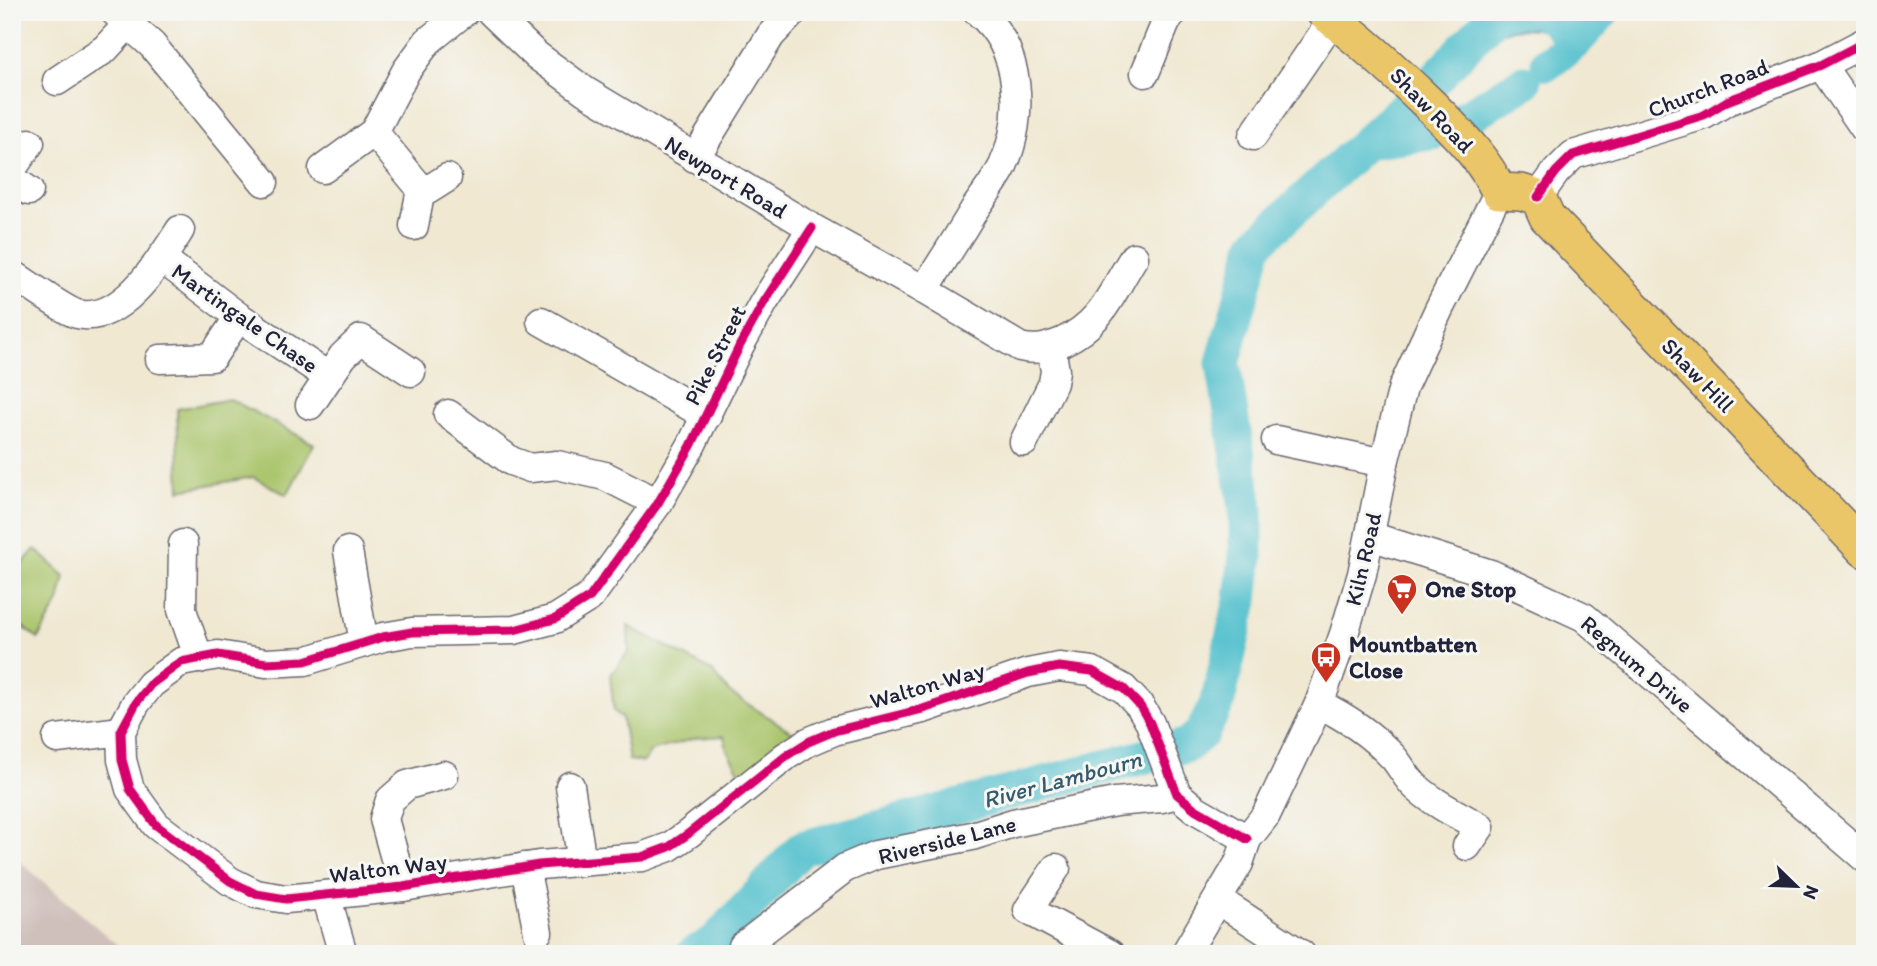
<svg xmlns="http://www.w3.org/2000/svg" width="1877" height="966" viewBox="0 0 1877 966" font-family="Itim,sans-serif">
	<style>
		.industrial { fill: #cfc0bb }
		.green { fill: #aac56c; stroke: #667454; stroke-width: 2 }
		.water { fill: #55c1ce; stroke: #3c7284; stroke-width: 2 }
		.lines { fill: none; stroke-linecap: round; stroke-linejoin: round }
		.river { stroke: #55c1ce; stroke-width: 35 }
		.minor-casing { stroke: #6a6770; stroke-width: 31 }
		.major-casing { stroke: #6a6770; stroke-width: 38 }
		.minor { stroke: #fff; stroke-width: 28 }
		.major { stroke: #eac669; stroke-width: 35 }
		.cycleway-casing { stroke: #f6f6f2; stroke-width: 13 }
		.cycleway { stroke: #d6006c; stroke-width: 9 }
		.labels { text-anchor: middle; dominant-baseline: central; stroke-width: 6; stroke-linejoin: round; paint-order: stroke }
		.street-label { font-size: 23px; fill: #22223b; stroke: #f6f6f2 }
		.poi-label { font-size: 23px; font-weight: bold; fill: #22223b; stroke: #f6f6f2; text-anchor: start }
		.water-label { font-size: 24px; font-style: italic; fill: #345a6e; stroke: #f6f6f2 }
	</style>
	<rect width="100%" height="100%" fill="#f6f6f2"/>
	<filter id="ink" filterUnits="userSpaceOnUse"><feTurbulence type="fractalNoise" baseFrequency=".0143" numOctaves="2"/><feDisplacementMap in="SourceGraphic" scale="14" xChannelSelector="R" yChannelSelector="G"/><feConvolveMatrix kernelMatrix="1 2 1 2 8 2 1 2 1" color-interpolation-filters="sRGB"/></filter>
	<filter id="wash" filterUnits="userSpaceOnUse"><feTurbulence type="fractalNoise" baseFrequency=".00686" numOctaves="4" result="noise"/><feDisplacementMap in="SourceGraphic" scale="28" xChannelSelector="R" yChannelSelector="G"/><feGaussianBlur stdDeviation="1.57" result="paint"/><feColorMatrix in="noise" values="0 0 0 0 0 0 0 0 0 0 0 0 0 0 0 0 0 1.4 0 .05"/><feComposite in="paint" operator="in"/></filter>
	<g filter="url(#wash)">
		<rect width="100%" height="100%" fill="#f0e8d1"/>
		<polygon class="industrial" points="12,855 128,954 12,954"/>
		<g class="green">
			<polygon points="230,399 314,444 287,495 253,477 180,490 177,409"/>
			<polygon points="35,549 65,576 59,602 38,639 12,618 12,576"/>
			<polygon points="628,626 712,671 730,693 808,742 748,787 727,750 724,736 696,738 651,751 644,762 629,760 622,718 614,711 610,676 629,651"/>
		</g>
		<path class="water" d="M1486 12H1567L1562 27C1546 33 1528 26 1512 29 1485 35 1456 66 1435 84L1427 73Z"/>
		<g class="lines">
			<g class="river">
				<polyline points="1541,12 1552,16 1575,42 1602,12"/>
				<polyline points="1548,63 1575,42"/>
				<polyline points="1366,142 1433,133 1473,113 1524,82"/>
				<polyline points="693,954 714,943 802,848 1188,745 1202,733 1218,701 1241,600 1246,555 1246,508 1223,363 1256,244 1433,81 1498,12"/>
			</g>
		</g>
	</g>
	<g filter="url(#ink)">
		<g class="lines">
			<g class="minor-casing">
				<g id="minor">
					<polyline points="115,12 152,45 264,182"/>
					<path d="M491 12 536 55 585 91 812 228 924 290 1020 347C1036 351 1047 348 1062 342 1103 323 1111 293 1134 257"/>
					<polyline points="1821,65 1865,129"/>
					<polyline points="1145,73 1166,22 1173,12"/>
					<polyline points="57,81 105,49 128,24"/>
					<polyline points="374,132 421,189 414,226"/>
					<polyline points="1253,136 1333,19"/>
					<polyline points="695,158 771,35 793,12"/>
					<polyline points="12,169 30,143"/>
					<polyline points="323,169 374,132 406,71 428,41 464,12"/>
					<polyline points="12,179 29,191"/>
					<polyline points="421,189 428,190 447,178"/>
					<polyline points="1538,197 1556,172 1573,155 1704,115 1727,101 1821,65 1865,42"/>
					<polyline points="812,228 764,302 740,345 691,446 658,503 590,597 555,619 514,630 412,632 383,637 305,661 266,663 218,655 181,662 151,684 136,703 121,731 122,760 130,789 156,825 230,881 256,894 286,899 403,887 539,865 642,857 669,847 688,834 786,756 808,742 834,731 923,709 1028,673 1059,667 1092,671 1124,689 1140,706 1150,723 1177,794 1195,809 1247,839"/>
					<polyline points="161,258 239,317 329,377"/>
					<path d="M12 274C25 282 65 311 77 314 121 325 160 261 180 230"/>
					<path d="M924 290C942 262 959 235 976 207 985 194 996 180 1003 166 1025 117 1022 48 978 12"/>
					<polyline points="541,321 707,416"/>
					<polyline points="160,359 212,357 239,317"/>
					<polyline points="310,405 343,356 361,339 411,372"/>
					<polyline points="448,414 511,461 530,468 557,465 605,476 658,503"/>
					<polyline points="1276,440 1384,463"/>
					<polyline points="1024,442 1053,383 1055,371 1051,346"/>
					<polyline points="1370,536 1491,574 1584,617 1865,858"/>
					<polyline points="183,544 182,610 199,659"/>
					<polyline points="348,551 364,643"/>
					<path d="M1319 704C1346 717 1372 735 1393 757 1401 766 1407 779 1416 787 1435 804 1458 815 1480 827L1467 846"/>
					<polyline points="57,739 121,731"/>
					<polyline points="570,786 582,862"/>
					<polyline points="525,867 538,932"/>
					<polyline points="1056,868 1028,910 1110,954"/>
					<polyline points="403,887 384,819 390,800 407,785 444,775"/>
					<polyline points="326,895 343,954"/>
					<polyline points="1218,900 1301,954"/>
					<polyline points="743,946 845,868 876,855 972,836 1013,823 1115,802 1162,798 1177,794"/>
					<polyline points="1185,954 1239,863 1247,839 1266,815 1319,704 1344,634 1362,574 1384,463 1403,387 1439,309 1499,191"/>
				</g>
			</g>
			<g class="major-casing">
				<path id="major" d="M1324 12C1362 41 1397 73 1431 106 1457 133 1483 157 1499 191L1521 192 1538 197 1547 217 1865 550"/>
			</g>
			<use href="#minor" class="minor"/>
			<use href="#major" class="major"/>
			<g class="cycleway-casing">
				<g id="cycleway">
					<polyline points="1538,197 1556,172 1573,155 1704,115 1727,101 1821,65 1865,42"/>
					<polyline points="812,228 764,302 740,345 691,446 658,503 590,597 555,619 514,630 412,632 383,637 305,661 266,663 218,655 181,662 151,684 136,703 121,731 122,760 130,789 156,825 230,881 256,894 286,899 403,887 539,865 642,857 669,847 688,834 786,756 808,742 834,731 923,709 1028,673 1059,667 1092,671 1124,689 1140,706 1150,723 1177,794 1195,809 1247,839"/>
				</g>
			</g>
			<use href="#cycleway" class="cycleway"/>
		</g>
	</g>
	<defs>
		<g id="supermarket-pin" transform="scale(1.575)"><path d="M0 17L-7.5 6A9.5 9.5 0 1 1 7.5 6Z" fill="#c8321e" stroke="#f6f6f2"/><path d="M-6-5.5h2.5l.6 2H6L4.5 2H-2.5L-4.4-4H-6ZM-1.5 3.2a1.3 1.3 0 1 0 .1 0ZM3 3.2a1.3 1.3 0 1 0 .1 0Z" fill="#fff"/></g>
		<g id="bus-pin" transform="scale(1.575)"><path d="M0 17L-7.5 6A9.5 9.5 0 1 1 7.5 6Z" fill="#c8321e" stroke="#f6f6f2"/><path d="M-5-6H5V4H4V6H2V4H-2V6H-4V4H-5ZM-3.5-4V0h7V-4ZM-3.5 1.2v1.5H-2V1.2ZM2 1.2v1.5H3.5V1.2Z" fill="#fff"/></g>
	</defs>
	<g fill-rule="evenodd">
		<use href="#supermarket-pin" x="1402" y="589"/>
		<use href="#bus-pin" x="1326" y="657"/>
	</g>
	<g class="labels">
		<g class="street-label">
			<text transform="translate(1708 88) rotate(-21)">Church Road</text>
			<text transform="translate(1432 110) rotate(46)">Shaw Road</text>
			<text transform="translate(726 177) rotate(31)">Newport Road</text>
			<text transform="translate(245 318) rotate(35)">Martingale Chase</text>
			<text transform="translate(715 355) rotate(-63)">Pike Street</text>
			<text transform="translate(1698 375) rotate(46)">Shaw Hill</text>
			<text transform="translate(1363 559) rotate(-77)">Kiln Road</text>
			<text transform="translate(1637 664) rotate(40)">Regnum Drive</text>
			<text transform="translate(927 685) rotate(-16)">Walton Way</text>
			<text transform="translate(947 840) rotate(-14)">Riverside Lane</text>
			<text transform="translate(388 868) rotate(-7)">Walton Way</text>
		</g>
		<g class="poi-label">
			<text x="1425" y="589">One Stop</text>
			<text x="1349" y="644">Mountbatten<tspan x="1349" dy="26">Close</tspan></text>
		</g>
		<g class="water-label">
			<text transform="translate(1062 779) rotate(-15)">River Lambourn</text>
		</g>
	</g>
	<rect width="1877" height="966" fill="none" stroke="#f6f6f2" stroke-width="42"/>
	<g transform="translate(1796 886) rotate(113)" stroke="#f6f6f2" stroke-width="5" paint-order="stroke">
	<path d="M0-5L12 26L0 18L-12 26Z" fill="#22223b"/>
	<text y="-10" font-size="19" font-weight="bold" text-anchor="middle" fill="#22223b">N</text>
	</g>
</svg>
